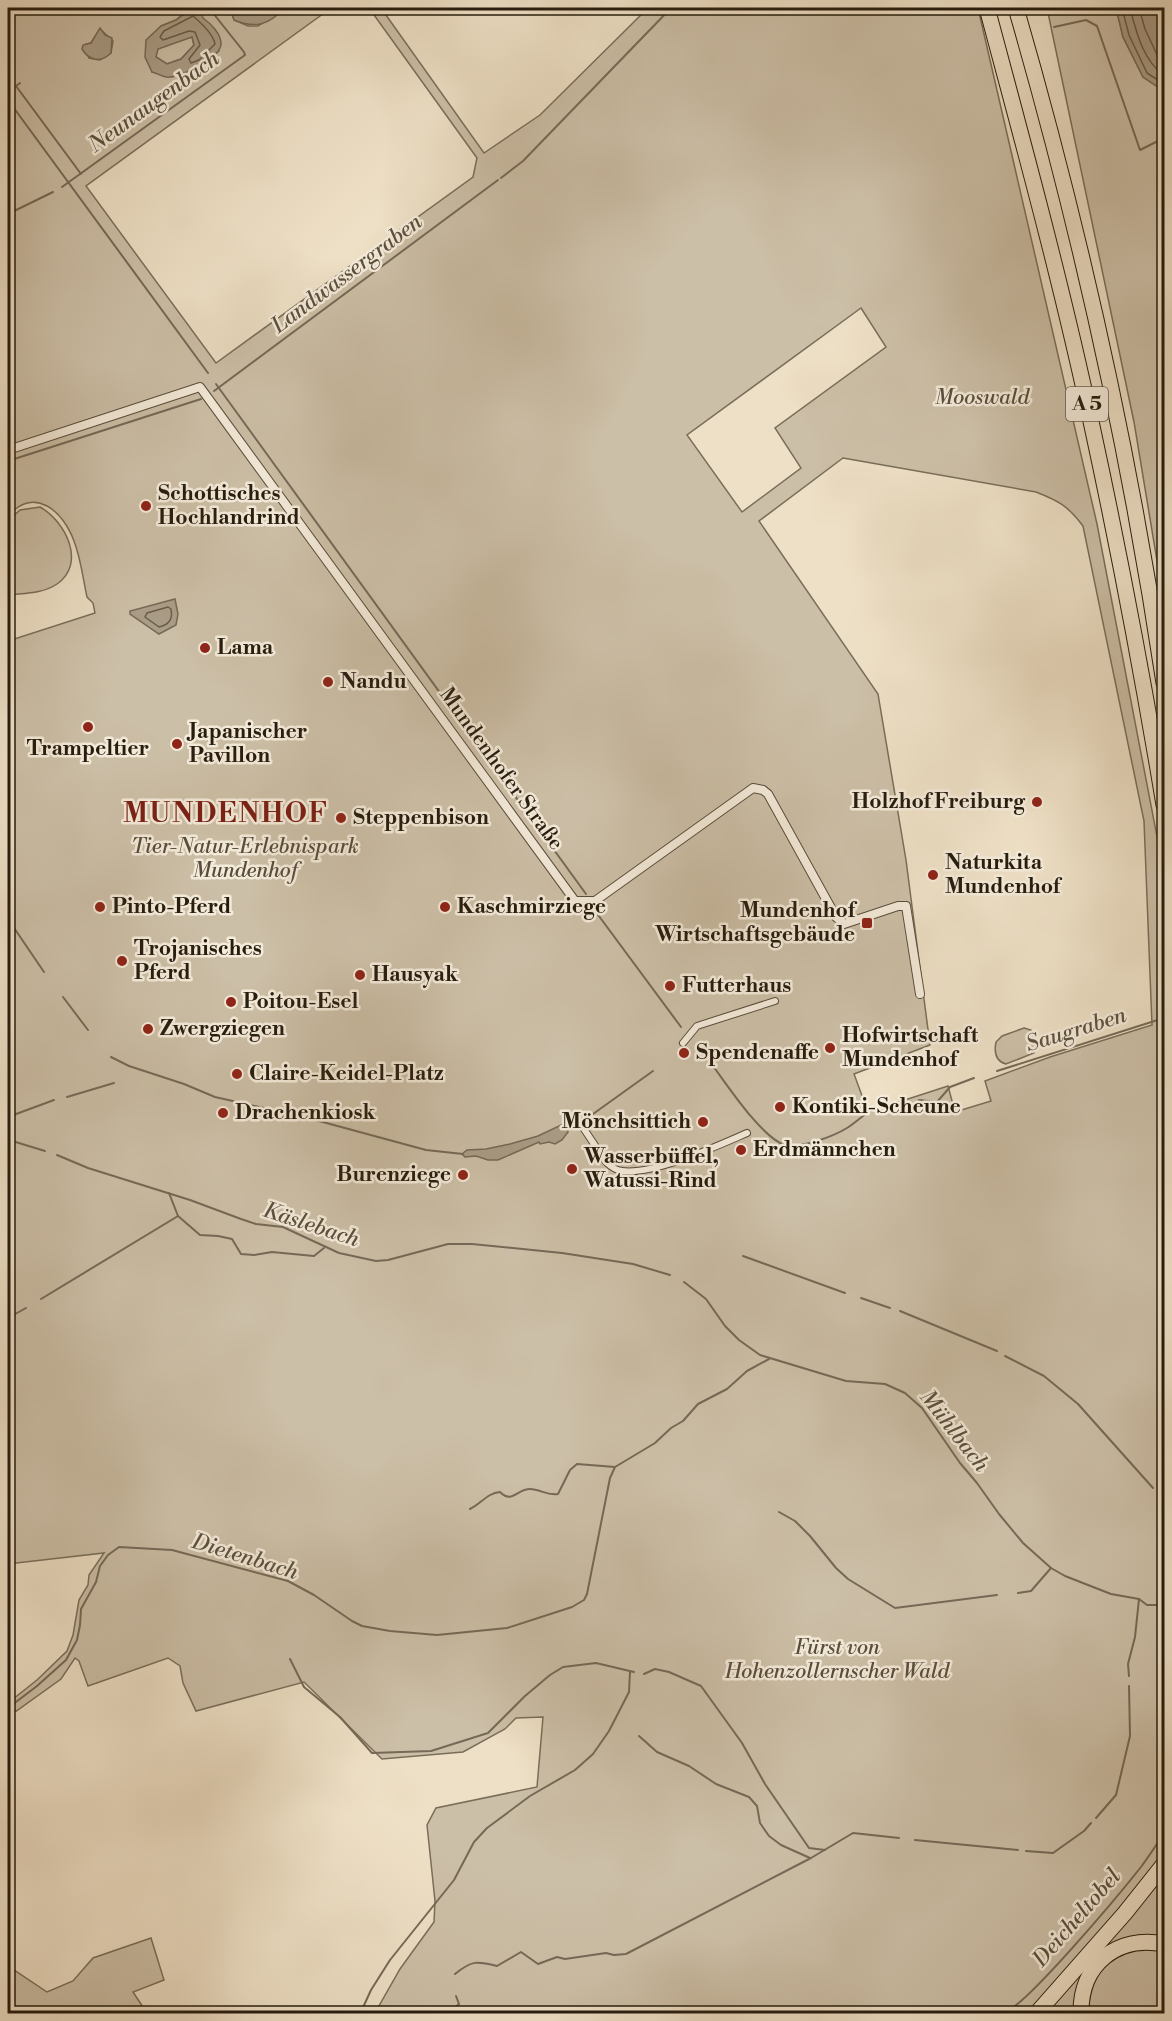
<svg xmlns="http://www.w3.org/2000/svg" width="1172" height="2021" viewBox="0 0 1172 2021" font-family="'Libre Bodoni',serif">
	<style>
		.green { fill: #ccbfa7; stroke: #796e5a; stroke-width: 1.5; fill-rule: evenodd }
		.water { fill: #aa9d87; stroke: #756957; stroke-width: 1.5; fill-rule: evenodd }
		.lines { fill: none; stroke-linecap: round; stroke-linejoin: round }
		.shore { stroke: #685c4a; stroke-width: 1.5 }
		.stream { stroke: #756957; stroke-width: 2 }
		.pedestrian-casing { stroke: #584d3c; stroke-width: 8 }
		.minor-casing { stroke: #584d3c; stroke-width: 10 }
		.motorway-casing { stroke: #261c0e; stroke-width: 17 }
		.pedestrian { stroke: #f4ebda; stroke-width: 6 }
		.minor { stroke: #f4ebda; stroke-width: 8 }
		.motorway { stroke: #eee0c6; stroke-width: 15 }
		.poi-dot { fill: #8f2418; stroke: #f4ebda; stroke-width: 2 }
		.labels { text-anchor: middle; dominant-baseline: central; stroke-width: 5; stroke-linejoin: round; paint-order: stroke }
		.shield { fill: #f4ebda; stroke: #645a4b; stroke-width: 1.5 }
		.shield-label { font-size: 20px; font-weight: bold; fill: #261c0e }
		.park-label { font-size: 21px; font-style: italic; fill: #584d3c; stroke: #f4ebda }
		.poi-label { font-size: 21px; font-weight: bold; fill: #261c0e; stroke: #f4ebda; text-anchor: start }
		.street-label { font-size: 21px; fill: #261c0e; stroke: #f4ebda }
		.water-label { font-size: 22px; font-style: italic; fill: #5b503e; stroke: #f4ebda }
		.district-label { font-size: 27px; font-weight: bold; letter-spacing: 1.5px; fill: #7a1f14; stroke: #f4ebda }
	</style>
	<rect width="100%" height="100%" fill="#eee0c6"/>
	<filter id="stains"><feTurbulence type="fractalNoise" baseFrequency=".00333" numOctaves="4"/><feColorMatrix values="0 0 0 0 .2 0 0 0 0 .09 0 0 0 0 .02 0 0 0 .5 -.17"/></filter>
	<radialGradient id="worn" r=".72"><stop offset=".6" stop-color="#630" stop-opacity="0"/><stop offset="1" stop-color="#630" stop-opacity=".3"/></radialGradient>
	<g class="green">
		<path d="M8 8H230L234 20 248 26H258L285 8H331L86 186 216 363 473 177 477 158 369 8H381L484 153 540 115 648 8H978L1097 524 1159 847 1164 890V1853L1130 1896 1030 2013H375L400 1969 434 1922 435 1901 427 1825 436 1808 537 1787 543 1717 516 1718 505 1729 463 1752 382 1759 304 1682 196 1711 183 1683 180 1666 168 1658 88 1686 79 1661 75 1658 61 1679 8 1717V1703L37 1680 67 1651 73 1635 79 1600 88 1585 89 1575 104 1553 8 1564V641L95 613 93 603 87 597C83 579 81 559 74 541 63 511 35 486 8 516ZM185 12C210 21 215 24 219 51L202 66 152 72 161 26 176 20ZM100 29 113 41 111 53 100 60 89 58 86 44 91 43ZM861 308 886 347 775 428 801 468 742 512 687 435ZM843 458 1036 492C1059 501 1068 506 1083 526L1144 821 1152 1025 1050 1057 985 1081 991 1101 955 1112 948 1086 868 1112 854 1074 930 1045 906 860 878 694 759 521Z"/>
		<polygon points="1047,8 1116,8 1123,37 1143,77 1164,91 1164,603 1134,422"/>
		<polygon points="192,36 194,45 181,59 167,64 156,57 157,49"/>
		<path d="M40 507C65 521 87 563 57 584 42 594 25 593 8 595V521L20 510Z"/>
		<path d="M1024 1028 1031 1030 1038 1047 1034 1053 1006 1064C995 1061 994 1052 996 1042L1002 1036Z"/>
		<polygon points="1164,1870 1164,1940 1111,1947 1076,2013 1043,2014"/>
		<polygon points="151,1938 164,1980 133,1992 147,2013 8,2013 8,1966 47,1992 73,1981 93,1958"/>
		<path d="M1146 1948 1164 1950V2013L1088 2014C1091 1971 1105 1957 1146 1948Z"/>
	</g>
	<g class="water">
		<path d="M230 8H285C268 25 256 29 234 20Z"/>
		<polygon points="1116,8 1164,8 1164,91 1143,77 1123,37"/>
		<path d="M191 9 201 12 203 18C210 23 222 34 221 45 219 58 179 79 166 77 161 76 156 73 152 72L145 57 146 40 161 26 176 20ZM192 37 194 45 181 59 167 64 156 57 158 49Z"/>
		<path d="M100 28 105 35 112 38 111 53C101 63 89 61 82 49L83 45 91 43Z"/>
		<polygon points="175,599 178,614 176,625 159,634 130,614 130,611"/>
		<polygon points="563,1124 567,1127 568,1132 562,1140 555,1144 549,1142 540,1144 539,1142 498,1160 488,1160 476,1156 465,1157 462,1154 467,1150 486,1149 510,1144 538,1136"/>
	</g>
	<g class="lines">
		<g class="shore">
			<polyline points="1122,8 1129,35 1147,73 1164,84"/>
			<path d="M1130 8C1136 31 1143 61 1164 75"/>
			<polyline points="1139,8 1145,29 1160,61 1164,64"/>
			<path d="M193 16C200 22 213 33 215 44L199 60 191 63 189 59 200 45 195 32 189 31 163 40 160 37 164 31Z"/>
			<path d="M168 607 171 609C173 619 169 625 159 627L145 617 147 613Z"/>
		</g>
		<g class="stream">
			<polyline points="1054,27 1086,20 1097,26 1140,150 1164,138"/>
			<polyline points="20,83 16,86 81,174"/>
			<polyline points="8,100 208,373"/>
			<polyline points="501,178 523,161 671,8"/>
			<polyline points="62,187 245,55 244,52 209,8"/>
			<polyline points="8,214 53,192"/>
			<polyline points="216,384 586,894"/>
			<polyline points="214,391 498,180"/>
			<polyline points="8,461 201,399"/>
			<polyline points="593,908 681,1027"/>
			<polyline points="8,919 44,972"/>
			<polyline points="63,997 88,1030"/>
			<polyline points="111,1057 129,1066 184,1084 215,1097 308,1118 426,1150 463,1154"/>
			<path d="M713 1066C728 1086 762 1138 785 1145 800 1149 834 1136 847 1128 861 1119 870 1107 887 1105 894 1104 901 1111 909 1111L919 1100 937 1102 950 1087 974 1078"/>
			<polyline points="997,1071 1164,1018"/>
			<polyline points="67,1097 114,1083"/>
			<polyline points="8,1117 54,1100"/>
			<polyline points="586,1119 653,1071"/>
			<polyline points="9,1140 45,1151"/>
			<polyline points="57,1155 88,1168 190,1200 241,1219 256,1224 283,1227 339,1253 376,1261 388,1260 448,1244 472,1244 562,1253 633,1264 670,1275"/>
			<polyline points="169,1193 178,1216 200,1235 218,1236 232,1239 241,1254 254,1255 272,1252 314,1256 324,1248"/>
			<polyline points="743,1256 845,1293"/>
			<polyline points="684,1282 706,1299 725,1326 739,1340 760,1355 846,1381 885,1384 905,1393 922,1408 960,1463 977,1483 999,1514 1023,1543 1051,1568 1065,1576 1111,1594 1139,1599 1147,1605 1157,1605"/>
			<polyline points="861,1298 890,1308"/>
			<polyline points="41,1299 178,1216"/>
			<polyline points="900,1311 997,1351"/>
			<polyline points="8,1318 26,1308"/>
			<polyline points="1005,1356 1044,1376 1078,1404 1153,1488"/>
			<polyline points="1159,1496 1164,1505"/>
			<path d="M470 1509C481 1504 487 1493 500 1492 512 1504 517 1489 530 1489 540 1489 547 1496 558 1494L570 1470 577 1464 615 1467"/>
			<polyline points="779,1512 795,1521 810,1536 836,1568 848,1579 895,1608 997,1595"/>
			<polyline points="1018,1593 1031,1591 1051,1568"/>
			<polyline points="290,1659 304,1687 340,1717 372,1753 431,1751 488,1733 525,1696 550,1675 563,1667 596,1663 634,1672"/>
			<polyline points="644,1674 655,1669 669,1672 701,1686 742,1743 765,1784 809,1848 825,1850"/>
			<polyline points="1129,1676 1128,1664 1135,1637 1139,1599"/>
			<polyline points="8,1708 37,1686 66,1660 77,1640 80,1625 81,1609 96,1582 100,1566 108,1555 119,1547 172,1550 288,1581 314,1595 352,1621 362,1626 390,1631 437,1635 507,1628 572,1607 584,1600 587,1594 610,1478 615,1467 655,1443 671,1428 683,1421 698,1404 727,1389 747,1371 769,1359"/>
			<polyline points="639,1736 657,1752 689,1766 716,1784 749,1797 757,1806 760,1823 769,1836 781,1845 810,1858"/>
			<polyline points="1096,1818 1116,1795 1130,1736 1129,1686"/>
			<polyline points="915,1840 1018,1850"/>
			<polyline points="1026,1851 1053,1853 1084,1831 1091,1823"/>
			<path d="M455 1974C472 1960 477 1961 497 1966L521 1952 538 1964 557 1957 565 1959 606 1953 614 1955 626 1954 811 1858 853 1833 899 1838"/>
			<polyline points="360,2014 371,1990 390,1960 454,1880 474,1842 487,1828 530,1796 575,1770 593,1754 609,1731 629,1692 630,1672"/>
			<polyline points="448,2014 459,2004 456,1996"/>
			<path d="M1002 2014C1024 2009 1122 1891 1141 1867 1149 1856 1157 1844 1164 1833"/>
		</g>
		<g class="pedestrian-casing">
			<g id="pedestrian">
				<polyline points="683,1043 697,1026 775,1001"/>
				<path d="M576 1117 606 1162C611 1167 615 1170 622 1171 654 1175 717 1146 747 1133"/>
			</g>
		</g>
		<g class="minor-casing">
			<polyline id="minor" points="8,450 200,387 575,901 595,901 753,788 763,790 768,794 836,917 844,924 898,906 906,906 920,994"/>
		</g>
		<g class="motorway-casing">
			<g id="motorway">
				<path d="M987 8C1024 146 1062 285 1092 426 1119 551 1143 678 1164 805"/>
				<path d="M1016 8C1080 229 1130 455 1164 683"/>
				<polyline points="1036,2014 1125,1913 1164,1864"/>
				<path d="M1081 2014C1080 1964 1117 1935 1164 1944"/>
			</g>
		</g>
		<use href="#pedestrian" class="pedestrian"/>
		<use href="#minor" class="minor"/>
		<use href="#motorway" class="motorway"/>
	</g>
	<g class="poi-dot">
		<circle cx="146" cy="506" r="6"/>
		<circle cx="205" cy="648" r="6"/>
		<circle cx="328" cy="682" r="6"/>
		<circle cx="88" cy="727" r="6"/>
		<circle cx="177" cy="744" r="6"/>
		<circle cx="1037" cy="802" r="6"/>
		<circle cx="341" cy="818" r="6"/>
		<circle cx="933" cy="875" r="6"/>
		<circle cx="100" cy="907" r="6"/>
		<circle cx="445" cy="907" r="6"/>
		<rect x="861" y="917" width="12" height="12" rx="3"/>
		<circle cx="122" cy="961" r="6"/>
		<circle cx="360" cy="975" r="6"/>
		<circle cx="670" cy="986" r="6"/>
		<circle cx="231" cy="1002" r="6"/>
		<circle cx="148" cy="1029" r="6"/>
		<circle cx="830" cy="1048" r="6"/>
		<circle cx="684" cy="1053" r="6"/>
		<circle cx="237" cy="1074" r="6"/>
		<circle cx="780" cy="1107" r="6"/>
		<circle cx="223" cy="1113" r="6"/>
		<circle cx="703" cy="1122" r="6"/>
		<circle cx="741" cy="1150" r="6"/>
		<circle cx="572" cy="1169" r="6"/>
		<circle cx="463" cy="1175" r="6"/>
	</g>
	<g class="labels">
		<rect class="shield" x="1066" y="387" width="42" height="34" rx="4.5"/>
		<g class="shield-label">
			<text x="1087" y="404">A 5</text>
		</g>
		<g class="park-label">
			<text x="982" y="398">Mooswald</text>
			<text x="245" y="847">Tier-Natur-Erlebnispark<tspan x="245" dy="24">Mundenhof</tspan></text>
			<text x="837" y="1648">Fürst von<tspan x="837" dy="24">Hohenzollernscher Wald</tspan></text>
		</g>
		<g class="poi-label">
			<text x="158" y="494">Schottisches<tspan x="158" dy="24">Hochlandrind</tspan></text>
			<text x="217" y="648">Lama</text>
			<text x="340" y="682">Nandu</text>
			<text x="189" y="732">Japanischer<tspan x="189" dy="24">Pavillon</tspan></text>
			<text x="88" y="749" text-anchor="middle">Trampeltier</text>
			<text x="1025" y="802" text-anchor="end">Holzhof Freiburg</text>
			<text x="353" y="818">Steppenbison</text>
			<text x="945" y="863">Naturkita<tspan x="945" dy="24">Mundenhof</tspan></text>
			<text x="112" y="907">Pinto-Pferd</text>
			<text x="457" y="907">Kaschmirziege</text>
			<text x="855" y="911" text-anchor="end">Mundenhof<tspan x="855" dy="24">Wirtschaftsgebäude</tspan></text>
			<text x="134" y="949">Trojanisches<tspan x="134" dy="24">Pferd</tspan></text>
			<text x="372" y="975">Hausyak</text>
			<text x="682" y="986">Futterhaus</text>
			<text x="243" y="1002">Poitou-Esel</text>
			<text x="160" y="1029">Zwergziegen</text>
			<text x="842" y="1036">Hofwirtschaft<tspan x="842" dy="24">Mundenhof</tspan></text>
			<text x="696" y="1053">Spendenaffe</text>
			<text x="249" y="1074">Claire-Keidel-Platz</text>
			<text x="792" y="1107">Kontiki-Scheune</text>
			<text x="235" y="1113">Drachenkiosk</text>
			<text x="691" y="1122" text-anchor="end">Mönchsittich</text>
			<text x="753" y="1150">Erdmännchen</text>
			<text x="584" y="1157">Wasserbüffel,<tspan x="584" dy="24">Watussi-Rind</tspan></text>
			<text x="451" y="1175" text-anchor="end">Burenziege</text>
		</g>
		<g class="street-label">
			<text transform="translate(501 769) rotate(54)">Mundenhofer Straße</text>
		</g>
		<g class="water-label">
			<text transform="translate(154 102) rotate(-36)">Neunaugenbach</text>
			<text transform="translate(347 274) rotate(-37)">Landwassergraben</text>
			<text transform="translate(1076 1030) rotate(-17)">Saugraben</text>
			<text transform="translate(311 1225) rotate(18)">Käslebach</text>
			<text transform="translate(954 1431) rotate(52)">Mühlbach</text>
			<text transform="translate(245 1557) rotate(17)">Dietenbach</text>
			<text transform="translate(1077 1918) rotate(-49)">Deicheltobel</text>
		</g>
		<g class="district-label">
			<text x="226" y="814">MUNDENHOF</text>
		</g>
	</g>
	<rect width="1172" height="2021" fill="none" stroke="#eee0c6" stroke-width="30"/>
	<rect x="9" y="9" width="1154" height="2003" fill="none" stroke="#261c0e" stroke-width="3"/>
	<rect x="15" y="15" width="1142" height="1991" fill="none" stroke="#261c0e" stroke-width="1.5"/>
	<rect width="100%" height="100%" filter="url(#stains)"/>
	<rect width="100%" height="100%" fill="url(#worn)"/>
</svg>
